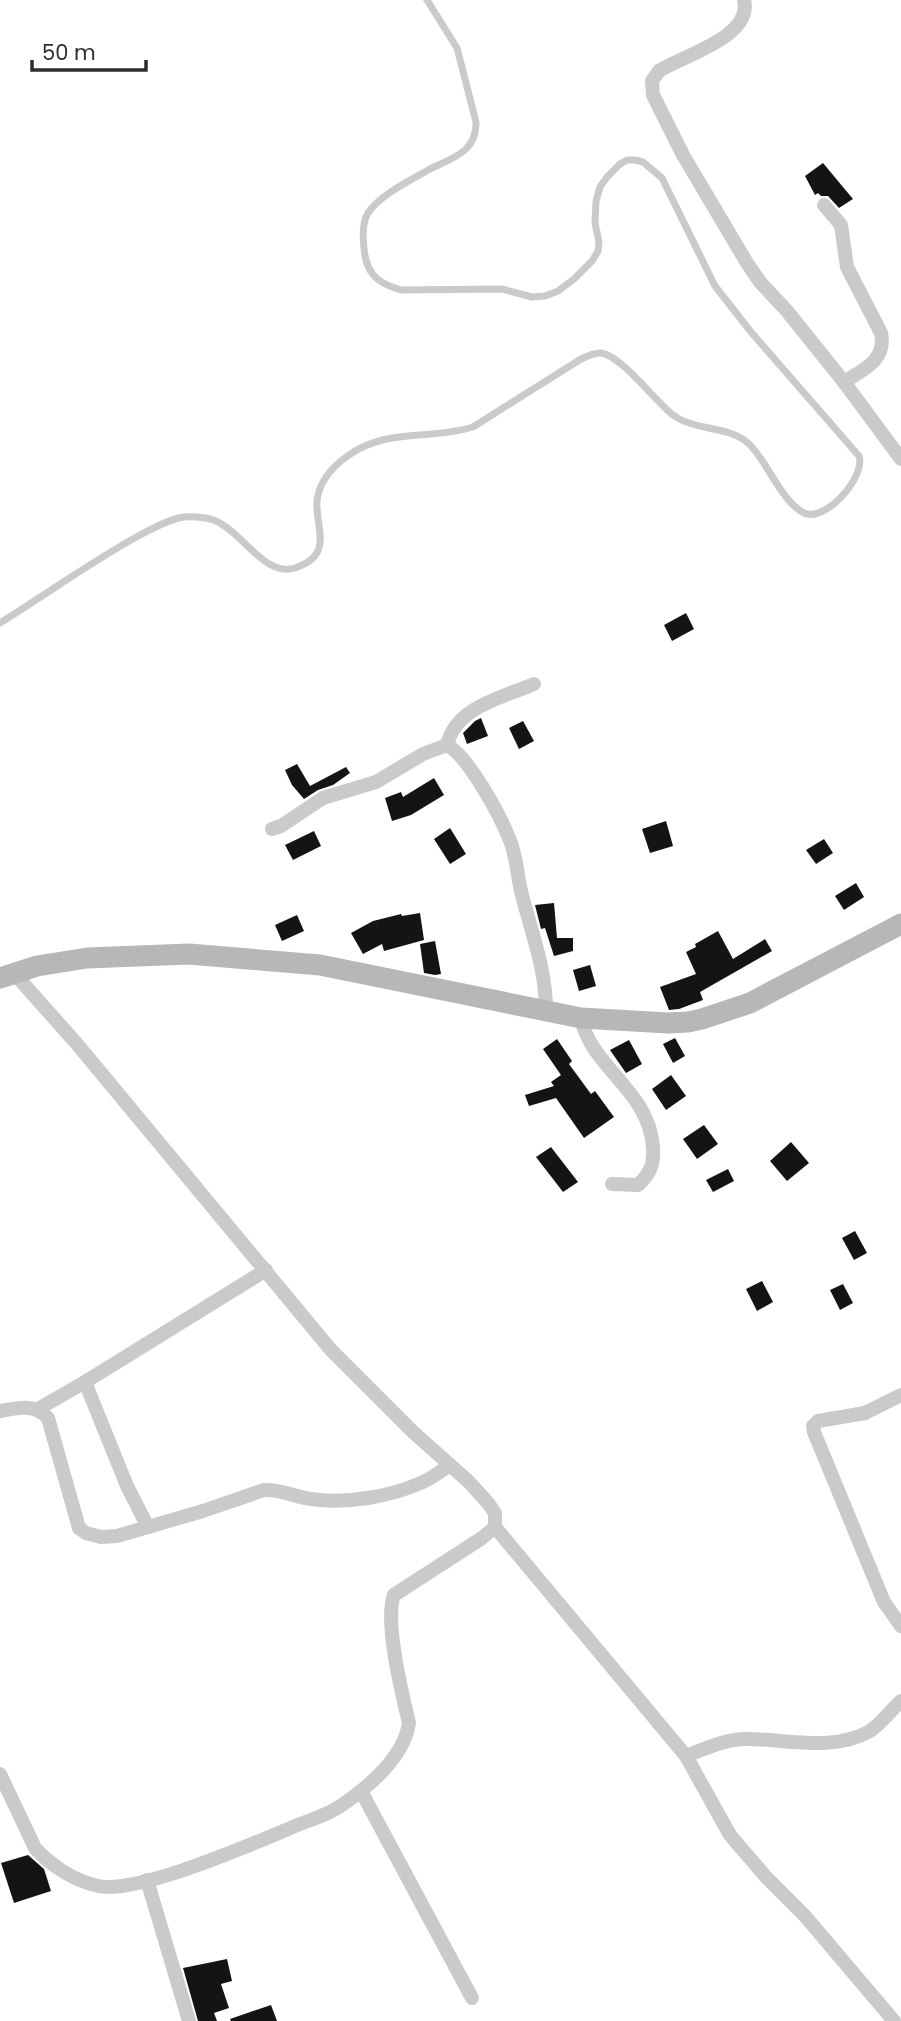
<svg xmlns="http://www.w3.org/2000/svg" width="901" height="2021" viewBox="0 0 901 2021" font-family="Poppins,sans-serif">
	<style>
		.building { fill: #141414 }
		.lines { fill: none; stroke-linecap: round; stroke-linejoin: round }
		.lane { stroke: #cacaca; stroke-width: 7 }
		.street { stroke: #cacaca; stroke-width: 14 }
		.secondary { stroke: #b7b7b7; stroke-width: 21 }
	</style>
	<rect width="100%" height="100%" fill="#fff"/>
	<g class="building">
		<polygon points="823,163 853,199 839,208 828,196 821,196 818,193 815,195 805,176"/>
		<polygon points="686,613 694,629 672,641 664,625"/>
		<polygon points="481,718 488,736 467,744 463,733 475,721"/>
		<polygon points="523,721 534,741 519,749 509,728"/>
		<polygon points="297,764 310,786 346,767 350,773 333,785 318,790 304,799 292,785 285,770"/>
		<polygon points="434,778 444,795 411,815 392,821 385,798 401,792 403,797"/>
		<polygon points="666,821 673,846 650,853 642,829"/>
		<polygon points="450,828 466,854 450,864 434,839"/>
		<polygon points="314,831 321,846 293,860 285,845"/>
		<polygon points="824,839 833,853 816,864 806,850"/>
		<polygon points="856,883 864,897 844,910 835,896"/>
		<polygon points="554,903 557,938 573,938 573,951 554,956 545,928 541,929 535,905"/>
		<polygon points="420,913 424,940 384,951 382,944 363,954 351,933 373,921 401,914 402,916"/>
		<polygon points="297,915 304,931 282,941 275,925"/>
		<polygon points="718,931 733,959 765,939 772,951 700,992 703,1000 679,1009 669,1010 660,987 696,974 686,952 696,947 695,944"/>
		<polygon points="435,941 441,974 435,975 424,973 420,944"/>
		<polygon points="590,965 596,986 579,991 573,970"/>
		<polygon points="675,1038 685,1056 673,1063 663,1044"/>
		<polygon points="557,1039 572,1061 569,1064 591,1094 595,1091 614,1117 584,1138 556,1098 529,1106 525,1095 554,1086 551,1082 561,1075 543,1049"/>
		<polygon points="629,1040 642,1064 626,1073 610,1050"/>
		<polygon points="671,1075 686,1096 666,1110 652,1089"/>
		<polygon points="704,1125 718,1144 697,1159 683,1139"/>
		<polygon points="791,1142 809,1163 787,1181 770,1161"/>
		<polygon points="551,1147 578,1182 563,1192 536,1157"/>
		<polygon points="728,1169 734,1181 713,1192 706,1180"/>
		<polygon points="855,1231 867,1253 854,1260 842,1238"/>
		<polygon points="762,1281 773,1302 757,1311 746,1289"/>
		<polygon points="843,1284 853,1303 840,1310 830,1290"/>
		<polygon points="28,1855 44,1869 51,1891 14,1903 1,1863"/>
		<polygon points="227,1959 232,1981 221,1984 229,2008 214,2013 217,2021 198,2021 183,1968"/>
		<polygon points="271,2005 277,2021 231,2021 230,2019"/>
	</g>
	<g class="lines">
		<path class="lane" d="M0 623C47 594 92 561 140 535 154 528 169 519 184 517 191 516 199 517 206 518 239 523 261 578 295 568 335 555 315 527 317 501 319 483 331 468 346 457 386 427 428 441 473 427L581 359C587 356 594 353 601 353 622 356 654 400 673 415 696 432 732 425 751 446 768 464 783 503 804 513 825 523 866 477 859 456L751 332 715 286 662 178 643 162 635 160H627L620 164 607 177 600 187 596 201 595 223 599 242 598 251 592 261 574 279 558 291 545 296 532 297 502 289 401 290C381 284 369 277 365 256 363 243 361 224 368 213 381 194 411 180 430 169 452 158 477 152 476 122L457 48 427 0"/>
		<g class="street">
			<path d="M744 0C753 37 684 55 659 71L652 81 653 95 683 155 747 263 760 282 787 311 844 382 901 459"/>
			<path d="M824 205 841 225 847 267 881 333C887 360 863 370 844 382"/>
			<path d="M447 745C456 707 501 698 534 684"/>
			<path d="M272 829 281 826 323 798 376 782 423 754 447 745C468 756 500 815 509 838 517 855 517 877 522 895 532 934 546 970 546 1010"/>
			<path d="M581 1018C591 1068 649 1090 653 1147 654 1164 651 1173 638 1185L612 1184"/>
			<polyline points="901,1395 865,1413 818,1421 813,1426 814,1432 884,1602 901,1626"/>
			<polyline points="38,1409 85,1382"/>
			<path d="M0 1411C19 1408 34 1403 48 1418L79 1528 86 1533 101 1537 117 1536 203 1511 264 1490C281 1489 295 1497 311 1499 346 1504 390 1497 423 1482 432 1478 441 1471 450 1465"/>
			<polyline points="148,1527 127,1486 85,1382 266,1270"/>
			<polyline points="495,1527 686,1756 730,1835 766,1877 805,1916 894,2021"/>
			<path d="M686 1756C705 1749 723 1740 743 1739 783 1738 832 1753 870 1731 881 1724 891 1710 901 1701"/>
			<path d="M0 1774 35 1848C51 1866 75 1881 98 1886 137 1894 247 1846 286 1830 300 1823 316 1819 330 1812 341 1807 352 1798 361 1791 382 1774 405 1751 409 1723 402 1694 384 1621 394 1595L482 1538 495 1527V1513L488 1503 469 1482 412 1431 331 1350 77 1044 13 972"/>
			<polyline points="361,1791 472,1998"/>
			<polyline points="147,1880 189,2021"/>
		</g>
		<polyline class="secondary" points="0,978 37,966 87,958 189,954 320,965 581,1018 668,1023 688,1022 702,1019 750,1003 901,924"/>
	</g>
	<path d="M32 60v10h114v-10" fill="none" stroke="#2d2d2d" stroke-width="3.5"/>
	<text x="42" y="60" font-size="21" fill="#2d2d2d" stroke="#ffffff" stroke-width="5" paint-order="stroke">50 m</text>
</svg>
